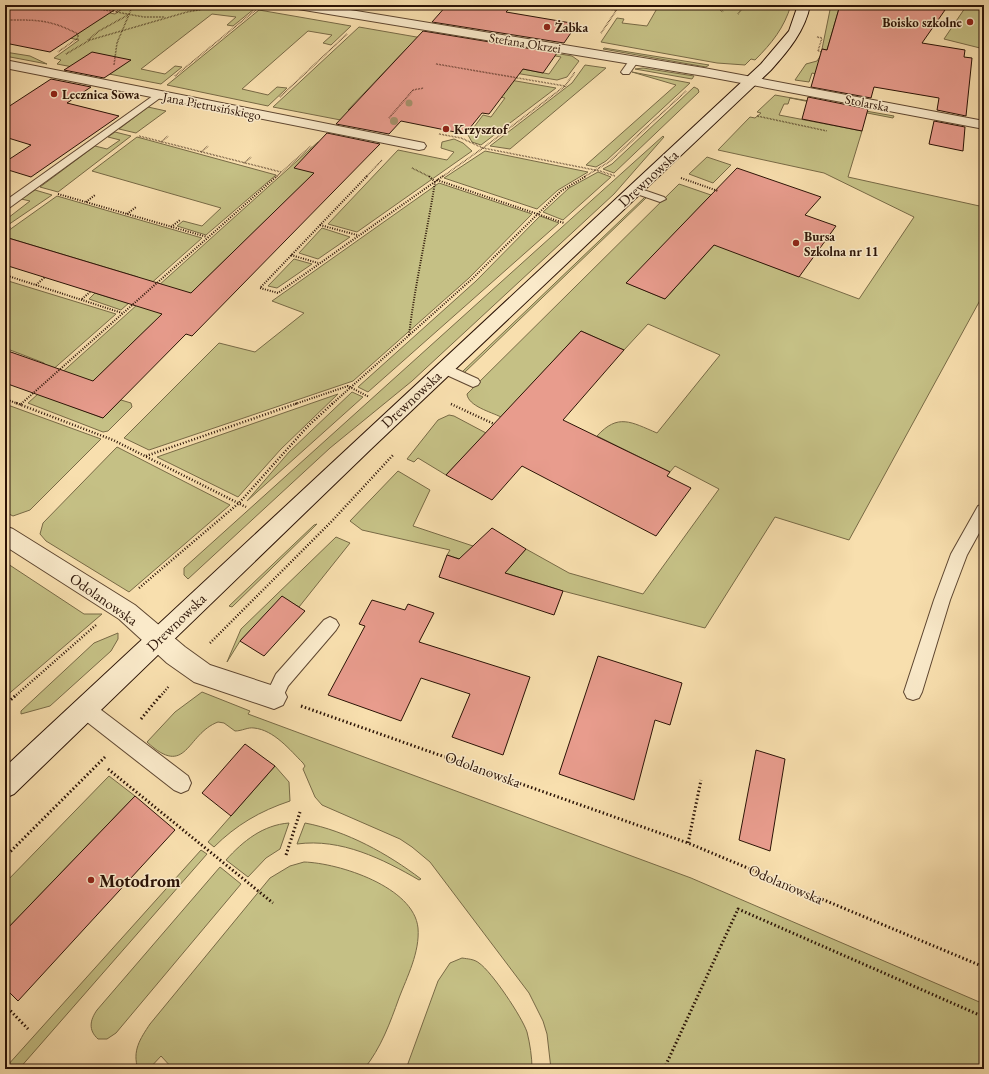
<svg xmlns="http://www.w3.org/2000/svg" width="989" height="1074" viewBox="0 0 989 1074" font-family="'EB Garamond',serif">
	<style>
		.green { fill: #c5c085; stroke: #786a46 }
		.building { fill: #e89c8d; stroke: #2b1306 }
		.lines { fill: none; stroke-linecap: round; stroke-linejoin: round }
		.lane-casing { stroke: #5e4630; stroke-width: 2 }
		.street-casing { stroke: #5e4630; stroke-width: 2 }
		.secondary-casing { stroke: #2b1306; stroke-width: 2 }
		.path-far3 { stroke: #2b1306; stroke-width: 1.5; stroke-dasharray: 0.5 1; stroke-linecap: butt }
		.path-far2 { stroke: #2b1306; stroke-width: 2; stroke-dasharray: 1 1.5; stroke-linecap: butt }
		.path-far1 { stroke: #2b1306; stroke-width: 2.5; stroke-dasharray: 1 2; stroke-linecap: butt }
		.path { stroke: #2b1306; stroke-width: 3; stroke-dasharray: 1.5 2.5; stroke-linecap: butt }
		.lane { fill: #faeaca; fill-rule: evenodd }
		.street { fill: #faeaca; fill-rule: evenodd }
		.secondary { fill: #faeaca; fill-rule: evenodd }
		.tree { fill: #a5906a }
		.poi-dot { fill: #8f2418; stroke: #faeaca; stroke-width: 1.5 }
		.labels { text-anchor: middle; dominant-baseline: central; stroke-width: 3; stroke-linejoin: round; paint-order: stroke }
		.far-poi-label { font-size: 13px; font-weight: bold; fill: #2b1306; stroke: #faeaca; text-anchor: start }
		.far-street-label { font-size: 13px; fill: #2b1306; stroke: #faeaca }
		.street-label { font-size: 15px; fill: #2b1306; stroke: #faeaca }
		.near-poi-label { font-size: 18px; font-weight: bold; fill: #2b1306; stroke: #faeaca; text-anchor: start }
	</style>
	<rect width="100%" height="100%" fill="#f8dfae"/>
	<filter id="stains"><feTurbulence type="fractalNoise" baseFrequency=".005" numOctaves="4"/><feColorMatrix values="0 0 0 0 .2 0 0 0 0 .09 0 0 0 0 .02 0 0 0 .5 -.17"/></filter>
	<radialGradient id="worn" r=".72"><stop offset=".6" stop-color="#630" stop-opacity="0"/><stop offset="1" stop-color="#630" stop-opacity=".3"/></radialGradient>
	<g class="green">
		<polygon points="5,5 68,5 115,14 128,5 235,5 254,9 233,26 227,25 236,17 212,14 141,69 165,74 175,66 182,67 161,84 57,64 61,60 54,58 79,40 5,25"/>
		<path d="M659 5H791C784 28 772 43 755 60L751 59 745 65 717 63 601 42 617 18 624 19 622 23 647 26Z"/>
		<polygon points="831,5 840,5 827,50 822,49"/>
		<polygon points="967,5 984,5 984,49 944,39"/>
		<polygon points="259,10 351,26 331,45 323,43 332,35 308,31 242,89 268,95 277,87 287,88 268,106 167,85"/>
		<polygon points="359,27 451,43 433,53 407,48 348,110 377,127 273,107"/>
		<polygon points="488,42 572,56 579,61 567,77 557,80 509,72 512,67 549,74 561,57 484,43"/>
		<polygon points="604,48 709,65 706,67 603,49"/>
		<polygon points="5,52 30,56 47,64 5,56"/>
		<polygon points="821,55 820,75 812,73 809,82 795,80 806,64 817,61"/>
		<polygon points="585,65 606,68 510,149 490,146 572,83"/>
		<polygon points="643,68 694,76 692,79 635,69"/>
		<polygon points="632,72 690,83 606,161 596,167 586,165 676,85"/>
		<polygon points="470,73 556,88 481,145 472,142 468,135 483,115 491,117 505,98 457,89"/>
		<polygon points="694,87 698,89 699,92 614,173 603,169 612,164"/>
		<path d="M775 95 894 116 893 118 790 98 788 104H784L779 115 862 131 848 177 984 207V293L849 540 775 517 705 628 563 591 447 555 450 550 362 530 350 521 398 471 430 490 413 526 473 546 501 564 502 562 510 567 526 549 569 573 643 594 719 489 675 466 670 472 597 436C618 413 631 422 657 433L720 355 648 324 624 350 581 331 501 417C491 412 468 406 467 394L679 184 711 195 627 283 665 299 747 209 755 260 859 299 914 217 824 173 718 150 750 117 755 118 761 113 757 112Z"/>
		<polygon points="148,107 166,111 136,133 119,129"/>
		<polygon points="115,132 131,136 58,192 40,187 95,146 107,149 120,140 108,137"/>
		<polygon points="663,136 664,137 614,194 412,381 330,448 188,579 184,575 184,568"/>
		<polygon points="137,137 276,175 206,235 177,226 183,221 202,226 221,208 92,171"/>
		<polygon points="454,139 463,143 472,151 357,232 328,224 398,150 447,160 454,152 441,148 442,142"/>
		<polygon points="318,142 341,147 158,325 153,323 68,405 103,418 121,400 131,403 132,407 108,431 103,432 28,403"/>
		<polygon points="485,151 588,172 558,190 537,209 444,178"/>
		<polygon points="707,157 731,165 713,183 689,174"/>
		<polygon points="598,172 611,177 563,220 543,212 569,188"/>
		<polygon points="439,183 532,214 469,278 353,381 149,450 124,438 219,343 255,352 304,313 272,301"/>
		<polygon points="35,190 52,195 5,227 5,218 8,218 30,201 21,199"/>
		<polygon points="57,196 202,238 121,310 89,299 95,293 114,299 138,277 5,237 5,233"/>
		<polygon points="645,197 647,197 464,373 462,372"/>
		<polygon points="540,216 559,223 368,392 358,387 476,281"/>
		<polygon points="322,228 350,237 318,259 299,253"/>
		<polygon points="294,259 312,264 277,288 268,286"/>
		<polygon points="5,280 116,314 50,372 44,363 5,348"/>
		<polygon points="352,392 363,397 247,501 289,452"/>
		<polygon points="338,394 281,449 238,497 157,457"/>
		<polygon points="5,404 101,439 30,510 13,516 5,512 5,492 7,490 5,489"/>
		<polygon points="449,415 454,416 486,433 446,475 418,458 414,462 407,459 438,420"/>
		<polygon points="117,447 230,505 129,592 46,541 40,534 43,523"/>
		<polygon points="317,524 232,607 229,606 314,525"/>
		<polygon points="336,537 350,543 299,607 282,597 240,641 227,662 241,629"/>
		<polygon points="5,562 84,614 102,614 5,697"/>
		<polygon points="118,633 118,639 111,651 50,706 21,714 21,711 94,643"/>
		<path d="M202 692 250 711 248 714 691 878 984 1004V1069H551L547 1034 543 1021 529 993 430 862 412 847 400 839 322 805 315 797 303 769 305 766 303 763C290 750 274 730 254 728 248 727 242 731 235 731L224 723 218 722C186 734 187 779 147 742L175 712Z"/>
		<path d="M275 766 289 782 290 801C260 811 236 825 214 847L208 842Z"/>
		<polygon points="109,776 135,796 5,931 5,883"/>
		<path d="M289 823 280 849 266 858 248 877 226 860C243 841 263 825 289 823Z"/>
		<path d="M305 823C347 831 388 854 421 879L419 880C383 859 341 838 297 844Z"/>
		<polygon points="201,850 207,854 19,1069 10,1069 7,1066"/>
		<path d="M304 862C339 863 414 887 418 928 420 952 407 977 399 998 390 1023 381 1048 364 1069H173L161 1056 149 1069H138C132 1051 140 1039 150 1024L270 878 290 866Z"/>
		<path d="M220 867 241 884 116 1033 107 1039H98C88 1030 90 1020 97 1010Z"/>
		<path d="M462 958C468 959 474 959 479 963 492 972 522 1017 527 1032 530 1044 532 1057 532 1069H406L438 981 450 963Z"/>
	</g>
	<g class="building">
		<polygon points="8,5 122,5 50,52 5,43"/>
		<polygon points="447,5 513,5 506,12 577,24 564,43 432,22"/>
		<polygon points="840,5 923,5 945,10 922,43 965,50 964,57 972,58 966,116 937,110 939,98 874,87 871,98 811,87 822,49 827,50"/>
		<polygon points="423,31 557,53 543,73 523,69 489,114 482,113 465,134 401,121 389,134 336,124"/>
		<polygon points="92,52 131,60 104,78 64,70"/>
		<polygon points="51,79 91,87 67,103 119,116 31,177 5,169 5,162 31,145 5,137 5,109"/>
		<polygon points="808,97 868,109 862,131 802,119"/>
		<polygon points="934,121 965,127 963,151 929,144"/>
		<polygon points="327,133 380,144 192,336 186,334 103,418 5,383 5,350 93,381 162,314 5,265 5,237 191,293 314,173 294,168"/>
		<polygon points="737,168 821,197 805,215 836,226 799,277 714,245 665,299 626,283"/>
		<polygon points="581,331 624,350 563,420 670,472 667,476 691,488 656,536 522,466 492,500 446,475"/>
		<polygon points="492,528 526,549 505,573 563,591 554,615 439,577 447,555 459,559"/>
		<polygon points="282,596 305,611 264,656 240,641"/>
		<polygon points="372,600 405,610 408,604 434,613 419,642 530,677 503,755 452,737 470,694 421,678 401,721 328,695 365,626 359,624"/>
		<polygon points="598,656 682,683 670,725 655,720 634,800 559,774"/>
		<polygon points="245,744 275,766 231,816 202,793"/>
		<polygon points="756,750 785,759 770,851 739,840"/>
		<polygon points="135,796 175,830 18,1001 5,988 5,931"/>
	</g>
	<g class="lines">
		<g class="lane-casing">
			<g id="lane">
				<polygon points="634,57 639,60 629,74 623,74 621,72 631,58"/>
				<polygon points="157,93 162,96 160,98 9,208 5,209 5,201"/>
				<polygon points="635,187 664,197 666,199 660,202 631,192 629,190"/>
				<polygon points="445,364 478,379 480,382 478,385 473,387 440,372 438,369 440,366"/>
				<polygon points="984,504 984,524 967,555 950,600 922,692 919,698 913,700 907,698 904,692 934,600 951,554 978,506"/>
				<polygon points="330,617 336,620 339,625 336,630 288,686 280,703 274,705 268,703 265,697 276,674 324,620"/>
				<polygon points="85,700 92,703 188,776 191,783 188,790 181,793 174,790 78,715 76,709 78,703"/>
			</g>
		</g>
		<g class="street-casing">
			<g id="street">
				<polygon points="292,5 320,5 704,68 984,121 984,129 704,76 298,9"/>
				<polygon points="5,60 419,142 424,143 426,146 424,149 419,150 5,68"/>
				<polygon points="5,526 13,529 135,605 185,647 210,665 283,689 287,697 283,705 274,709 194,682 167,663 119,619 5,546"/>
			</g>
		</g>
		<g class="secondary-casing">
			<path id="secondary" d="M798 5H810C805 31 788 51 771 70L371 449 14 794 5 798V767L761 64 789 31Z"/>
		</g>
		<g class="path-far3">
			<polyline points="78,5 116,12 127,5"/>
			<polyline points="144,5 146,5"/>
			<polyline points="580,5 616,10"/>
			<polyline points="715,5 723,12"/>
			<polyline points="541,7 543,5"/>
			<polyline points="116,12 144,17 165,17"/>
			<polyline points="738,14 744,5"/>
			<path d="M5 20C37 20 49 19 78 34V38L58 52"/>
			<polyline points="601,33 620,5"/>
			<polyline points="817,37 822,38 818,51 821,52"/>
			<polyline points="88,40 99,31 128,15"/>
			<polyline points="66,54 90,40 187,12 227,5"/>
			<polyline points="436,64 565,86 575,72"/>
			<polyline points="114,65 117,43 133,5"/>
			<polyline points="175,76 258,8 265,5"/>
			<polyline points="280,97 347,34"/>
			<polyline points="757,116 827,131"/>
			<polyline points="389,118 413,90 424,88"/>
			<polyline points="439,134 461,138 483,148 565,86"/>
			<polyline points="139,136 281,172"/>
			<polyline points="161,142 168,136"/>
			<polyline points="201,152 208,146"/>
			<polyline points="244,163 251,157"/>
			<polyline points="412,168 430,177"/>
			<polyline points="276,177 311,146"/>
			<polyline points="366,177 382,160"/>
			<polyline points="442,177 483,148 600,171 615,176"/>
			<polyline points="584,177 609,162 686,91"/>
		</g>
		<g class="path-far2">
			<polyline points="367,176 260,288 278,293 443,176"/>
			<polyline points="681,178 718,191"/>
			<polyline points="437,180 564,223"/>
			<polyline points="58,194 207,237"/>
			<polyline points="86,202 95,195"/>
			<polyline points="127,214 136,207"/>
			<polyline points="320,225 357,235"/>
			<polyline points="171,227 180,220"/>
			<polyline points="5,230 11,226"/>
			<polyline points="291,255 318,263"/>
			<polyline points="5,275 122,313"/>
			<polyline points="36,285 45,277"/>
			<polyline points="82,299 90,292"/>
			<path d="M409 335C415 284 427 233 435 182L429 176"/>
			<polyline points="5,399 19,404"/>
			<polyline points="21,404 277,176"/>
			<polyline points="295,404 348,386 369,397"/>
			<polyline points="332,404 472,279 561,191 586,176"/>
		</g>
		<g class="path-far1">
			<polyline points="16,403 113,440 246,507"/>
			<polyline points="451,404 494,424"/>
			<polyline points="20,405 22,403"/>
			<polyline points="146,456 298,403"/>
			<polyline points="139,588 239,503 307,427 333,403"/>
			<polyline points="210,643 332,521 393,455"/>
			<polyline points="14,697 96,625"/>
			<polyline points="160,697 169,686"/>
		</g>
		<g class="path">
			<polyline points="5,705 15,696"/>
			<polyline points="301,706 688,843 984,967"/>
			<polyline points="141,719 160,696"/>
			<polyline points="108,769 273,903"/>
			<polyline points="688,843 701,780"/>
			<polyline points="286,855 300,812"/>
			<polyline points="5,857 105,757"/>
			<polyline points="5,1005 28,1029"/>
			<polyline points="664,1069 738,909 984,1017"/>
		</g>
		<use href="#lane" class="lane"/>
		<use href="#street" class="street"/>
		<use href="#secondary" class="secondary"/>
	</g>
	<g class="tree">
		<circle cx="409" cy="103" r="3.5"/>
		<circle cx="394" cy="121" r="4"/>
	</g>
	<g class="poi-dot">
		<circle cx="970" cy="22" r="4"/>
		<circle cx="547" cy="27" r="4"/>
		<circle cx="54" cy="94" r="4"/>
		<circle cx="446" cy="129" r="4"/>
		<circle cx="796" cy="243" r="4"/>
		<circle cx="91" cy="880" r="4"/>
	</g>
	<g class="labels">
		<g class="far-poi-label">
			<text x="962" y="22" text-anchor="end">Boisko szkolne</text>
			<text x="555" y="27">Żabka</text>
			<text x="62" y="94">Lecznica Sowa</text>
			<text x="454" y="129">Krzysztof</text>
			<text x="804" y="236">Bursa<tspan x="804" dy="15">Szkolna nr 11</tspan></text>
		</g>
		<g class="far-street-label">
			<text transform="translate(525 43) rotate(9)">Stefana Okrzei</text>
			<text transform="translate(867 103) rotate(11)">Stolarska</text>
			<text transform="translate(212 106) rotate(11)">Jana Pietrusińskiego</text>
		</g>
		<g class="street-label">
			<text transform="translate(648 178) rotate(-43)">Drewnowska</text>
			<text transform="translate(411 399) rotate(-43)">Drewnowska</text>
			<text transform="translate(104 599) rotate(35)">Odolanowska</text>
			<text transform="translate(176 622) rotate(-44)">Drewnowska</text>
			<text transform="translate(483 769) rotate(20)">Odolanowska</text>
			<text transform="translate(786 884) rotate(23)">Odolanowska</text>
		</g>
		<g class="near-poi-label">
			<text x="99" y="880">Motodrom</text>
		</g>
	</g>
	<rect width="989" height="1074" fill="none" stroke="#f8dfae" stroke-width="20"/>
	<rect x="6" y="6" width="977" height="1062" fill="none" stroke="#2b1306" stroke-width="2"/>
	<rect x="10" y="10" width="969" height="1054" fill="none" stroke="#2b1306"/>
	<rect width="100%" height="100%" filter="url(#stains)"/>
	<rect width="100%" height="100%" fill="url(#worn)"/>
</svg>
